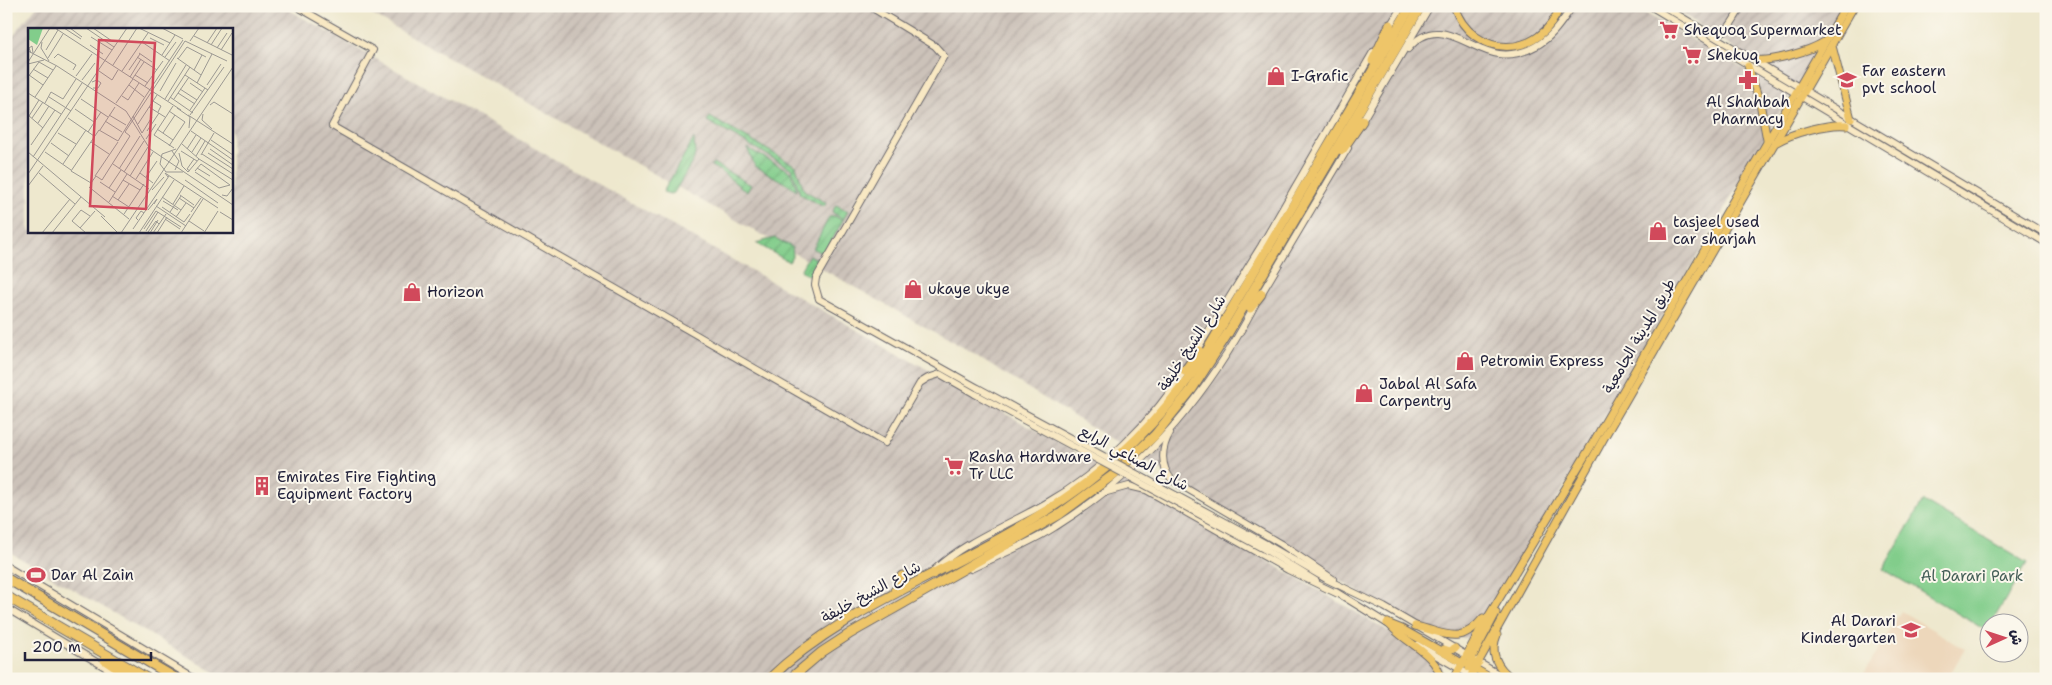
<svg xmlns="http://www.w3.org/2000/svg" width="2052" height="685" viewBox="0 0 2052 685" font-family="'Shantell Sans','Playpen Sans Arabic',sans-serif">
	<style>
		.built { fill: #edd7bb }
		.industrial { fill: url(#industrial-furrows); fill-rule: evenodd }
		.green { fill: #82cd8b; stroke: #527863 }
		.garden { fill: url(#garden-furrows); stroke: #527863 }
		.lines { fill: none; stroke-linecap: round; stroke-linejoin: round }
		.secondary-casing { stroke: #69676e; stroke-width: 8 }
		.primary-casing { stroke: #69676e; stroke-width: 9 }
		.highway-casing { stroke: #69676e; stroke-width: 11 }
		.secondary { stroke: #f8e8c3; stroke-width: 6 }
		.primary { stroke: #eec569; stroke-width: 7 }
		.highway { stroke: #eec569; stroke-width: 9 }
		.secondary-bridge-casing { stroke: #69676e; stroke-width: 8; stroke-linecap: butt }
		.secondary-bridge { stroke: #f8e8c3; stroke-width: 6 }
		.labels { text-anchor: middle; dominant-baseline: central; stroke-width: 4; stroke-linejoin: round; paint-order: stroke }
		.poi-label { font-size: 15px; fill: #22223b; stroke: #fbf7ec; text-anchor: start }
		.street-label { font-size: 15px; fill: #22223b; stroke: #fbf7ec }
		.park-label { font-size: 15px; fill: #445e57; stroke: #fbf7ec }
		.inset-road { fill: none; stroke: #9c9993; stroke-width: 1 }
		.view { fill: #d1495b; fill-opacity: 0.15; stroke: #d1495b; stroke-width: 2.5 }
		.inset-edge { fill: none; stroke: #22223b; stroke-width: 2.5 }
	</style>
	<defs>
		<pattern id="industrial-furrows" width="10" height="10" patternUnits="userSpaceOnUse" patternTransform="scale(1.25)"><rect width="10" height="10" fill="#ccc2b9"/><path d="M-1 1l2-2M0 10L10 0M9 11l2-2" fill="none" stroke="#afa6a0"/></pattern>
		<pattern id="garden-furrows" width="10" height="10" patternUnits="userSpaceOnUse" patternTransform="scale(1.25)"><rect width="10" height="10" fill="#82cd8b"/><path d="M-1 1l2-2M0 10L10 0M9 11l2-2" fill="none" stroke="#70b079"/></pattern>
	</defs>
	<rect width="100%" height="100%" fill="#fbf7ec"/>
	<filter id="ink" filterUnits="userSpaceOnUse"><feTurbulence type="fractalNoise" baseFrequency=".02" numOctaves="2"/><feDisplacementMap in="SourceGraphic" scale="10" xChannelSelector="R" yChannelSelector="G"/><feConvolveMatrix kernelMatrix="1 2 1 2 8 2 1 2 1" color-interpolation-filters="sRGB"/></filter>
	<filter id="wash" filterUnits="userSpaceOnUse"><feTurbulence type="fractalNoise" baseFrequency=".0096" numOctaves="4" result="noise"/><feDisplacementMap in="SourceGraphic" scale="20" xChannelSelector="R" yChannelSelector="G"/><feGaussianBlur stdDeviation="1.12" result="paint"/><feColorMatrix in="noise" values="0 0 0 0 0 0 0 0 0 0 0 0 0 0 0 0 0 1.4 0 .05"/><feComposite in="paint" operator="in"/></filter>
	<g filter="url(#wash)">
		<rect width="100%" height="100%" fill="#eee8ce"/>
		<polygon class="built" points="1901,611 1965,649 1947,679 1861,679"/>
		<g class="industrial">
			<path d="M37 6H282L1273 564 1440 661 1445 679H226L6 550V44ZM29 29H231V231H29Z"/>
			<polygon points="357,6 1633,6 1790,95 1478,637 1437,640 966,350"/>
			<polygon points="1671,6 1850,6 1799,93"/>
		</g>
		<polygon class="green" points="1923,501 2027,563 1992,622 1990,622 1987,631 1883,569"/>
		<g class="garden">
			<polygon points="710,117 796,166 804,190 826,203 824,207 800,194 792,169 707,121"/>
			<polygon points="694,138 695,154 694,159 674,193 670,194 663,192"/>
			<polygon points="747,148 791,172 797,190 755,166"/>
			<polygon points="713,163 751,185 747,192 720,171 711,166"/>
			<polygon points="836,205 848,211 826,251 820,252 813,249 829,217 835,216 842,220 843,219 832,212"/>
			<polygon points="775,238 792,247 793,255 789,262 756,243"/>
			<polygon points="809,255 814,258 822,257 811,276 803,273 801,269"/>
		</g>
	</g>
	<g filter="url(#ink)">
		<g class="lines">
			<g class="secondary-casing">
				<g id="secondary">
					<polyline points="296,6 373,50 332,126 885,443 920,383 928,378 940,374 975,394"/>
					<polyline points="869,6 935,46 944,56 816,278 815,285 819,299 978,388"/>
					<polyline points="1650,6 2046,243"/>
					<polyline points="1663,6 2046,234"/>
					<polyline points="1388,29 1402,6"/>
					<path d="M1713 35C1729 34 1734 18 1742 6"/>
					<path d="M1408 49C1438 12 1467 50 1499 54 1511 56 1526 52 1536 46 1553 37 1562 21 1573 6"/>
					<polyline points="1361,123 1430,6"/>
					<polyline points="1260,296 1348,148"/>
					<polyline points="1195,353 1261,246 1373,52"/>
					<path d="M1170 433C1161 448 1160 466 1172 480L1281 544 1333 579"/>
					<polyline points="1107,492 1129,486 1146,490 1288,570 1338,594"/>
					<polyline points="1266,544 1326,579 1384,607 1507,679"/>
					<polyline points="1264,549 1316,581"/>
					<polyline points="6,566 195,679"/>
					<path d="M971 569C999 555 1029 544 1055 527 1142 473 1208 395 1255 305"/>
					<path d="M934 570C963 542 1012 523 1048 502 1100 473 1155 419 1186 368"/>
					<polyline points="1336,592 1391,626"/>
					<polyline points="6,608 125,679"/>
					<polyline points="1418,645 1477,679"/>
				</g>
			</g>
			<g class="primary-casing">
				<g id="primary">
					<path d="M1454 6C1472 60 1542 60 1560 6"/>
					<polyline points="6,8 8,6"/>
					<polyline points="1832,46 1851,119"/>
					<path d="M1756 60C1772 62 1810 51 1824 42"/>
					<polyline points="1748,66 1760,103 1767,140"/>
					<path d="M1777 142C1792 133 1829 123 1846 125"/>
					<polyline points="1387,623 1402,629 1462,663 1469,665 1479,662"/>
					<path d="M1388 623C1404 643 1437 653 1441 679"/>
					<path d="M1415 626C1444 632 1460 647 1483 618"/>
					<path d="M1497 635C1489 654 1497 668 1513 679"/>
					<polyline points="1444,649 1450,651 1455,648"/>
					<polyline points="1472,667 1493,679"/>
					<polyline points="1469,668 1472,658 1496,613"/>
					<polyline points="1454,679 1479,632 1591,446 1846,6"/>
					<polyline points="1469,679 1605,436 1854,6"/>
				</g>
			</g>
			<g class="highway-casing">
				<g id="highway">
					<polyline points="1373,61 1390,25"/>
					<polyline points="1342,150 1362,121"/>
					<polyline points="1250,308 1261,294"/>
					<polyline points="1185,371 1199,351"/>
					<polyline points="6,578 177,679"/>
					<polyline points="895,591 901,584 902,576"/>
					<polyline points="6,596 148,679"/>
					<polyline points="105,660 133,679"/>
					<path d="M769 679C818 632 878 602 938 571 1051 514 1135 463 1205 354L1411 6"/>
					<polyline points="790,679 822,652 851,633 1060,514 1113,475 1155,435 1192,389 1228,333 1421,6"/>
				</g>
			</g>
			<use href="#secondary" class="secondary"/>
			<use href="#primary" class="primary"/>
			<use href="#highway" class="highway"/>
			<g class="secondary-bridge-casing">
				<g id="secondary-bridge">
					<polyline points="978,388 1266,544"/>
					<polyline points="975,394 1264,549"/>
				</g>
			</g>
			<use href="#secondary-bridge" class="secondary-bridge"/>
		</g>
	</g>
	<defs>
		<g id="supermarket-bare" transform="scale(1.5)"><path d="M-6-5.5h2.5l.6 2H6L4.5 2H-2.5L-4.4-4H-6ZM-1.5 3.2a1.3 1.3 0 1 0 .1 0ZM3 3.2a1.3 1.3 0 1 0 .1 0Z" fill="#d1495b" stroke="#fbf7ec" stroke-width="2.5" paint-order="stroke"/></g>
		<g id="shop-bare" transform="scale(1.5)"><path d="M-5-2.5h2.3a2.7 3.5 0 0 1 5.4 0H5L5.5 6h-11ZM-1.5-2.5h3a1.5 2.3 0 0 0-3 0Z" fill="#d1495b" stroke="#fbf7ec" stroke-width="2.5" paint-order="stroke"/></g>
		<g id="pharmacy-bare" transform="scale(1.5)"><path d="M-2-6h4v4h4v4h-4v4h-4v-4h-4v-4h4Z" fill="#d1495b" stroke="#fbf7ec" stroke-width="2.5" paint-order="stroke"/></g>
		<g id="school-bare" transform="scale(1.5)"><path d="M0-5L7-2L0 1L-7-2ZM-4 1L0 2.5L4 1V4Q0 6-4 4Z" fill="#d1495b" stroke="#fbf7ec" stroke-width="2.5" paint-order="stroke"/></g>
		<g id="building-bare" transform="scale(1.5)"><path d="M-4-6H4V6H1V3H-1V6H-4ZM-2.5-4.3h1.7v1.8h-1.7ZM.8-4.3h1.7v1.8H.8ZM-2.5-1h1.7V.8h-1.7ZM.8-1h1.7V.8H.8Z" fill="#d1495b" stroke="#fbf7ec" stroke-width="2.5" paint-order="stroke"/></g>
		<g id="stadium-bare" transform="scale(1.5)"><path d="M0-5a6.5 5 0 1 0 0 10a6.5 5 0 1 0 0-10ZM-3.5-1.8h7v3.6h-7Z" fill="#d1495b" stroke="#fbf7ec" stroke-width="2.5" paint-order="stroke"/></g>
	</defs>
	<g fill-rule="evenodd">
		<use href="#supermarket-bare" x="1669" y="30"/>
		<use href="#supermarket-bare" x="1692" y="55"/>
		<use href="#shop-bare" x="1276" y="76"/>
		<use href="#pharmacy-bare" x="1748" y="80"/>
		<use href="#school-bare" x="1847" y="80"/>
		<use href="#shop-bare" x="1658" y="231"/>
		<use href="#shop-bare" x="913" y="289"/>
		<use href="#shop-bare" x="412" y="292"/>
		<use href="#shop-bare" x="1465" y="361"/>
		<use href="#shop-bare" x="1364" y="393"/>
		<use href="#supermarket-bare" x="954" y="466"/>
		<use href="#building-bare" x="262" y="486"/>
		<use href="#stadium-bare" x="36" y="575"/>
		<use href="#school-bare" x="1911" y="630"/>
	</g>
	<g class="labels">
		<g class="poi-label">
			<text x="1684" y="30">Shequoq Supermarket</text>
			<text x="1707" y="55">Shekuq</text>
			<text x="1862" y="71">Far eastern<tspan x="1862" dy="17">pvt school</tspan></text>
			<text x="1291" y="76">I-Grafic</text>
			<text x="1748" y="102" text-anchor="middle">Al Shahbah<tspan x="1748" dy="17">Pharmacy</tspan></text>
			<text x="1673" y="222">tasjeel used<tspan x="1673" dy="17">car sharjah</tspan></text>
			<text x="928" y="289">ukaye ukye</text>
			<text x="427" y="292">Horizon</text>
			<text x="1480" y="361">Petromin Express</text>
			<text x="1379" y="384">Jabal Al Safa<tspan x="1379" dy="17">Carpentry</tspan></text>
			<text x="969" y="457">Rasha Hardware<tspan x="969" dy="17">Tr LLC</tspan></text>
			<text x="277" y="477">Emirates Fire Fighting<tspan x="277" dy="17">Equipment Factory</tspan></text>
			<text x="51" y="575">Dar Al Zain</text>
			<text x="1896" y="621" text-anchor="end">Al Darari<tspan x="1896" dy="17">Kindergarten</tspan></text>
		</g>
		<g class="street-label">
			<text transform="translate(1639 336) rotate(-60)">طريق المدينة الجامعية</text>
			<text transform="translate(1192 343) rotate(-57)">شارع الشيخ خليفة</text>
			<text transform="translate(1134 458) rotate(28)">شارع الصناعي الرابع</text>
			<text transform="translate(871 592) rotate(-29)">شارع الشيخ خليفة</text>
		</g>
		<g class="park-label">
			<text x="1972" y="576">Al Darari Park</text>
		</g>
	</g>
	<g transform="translate(28 28)">
		<rect width="205" height="205" fill="#eee8ce"/>
		<path d="M15 0 9 17 0 11V1Z" fill="#82cd8b"/>
		<path class="inset-road" d="M27 0 153 82M36 0 53 11M42 0 54 9M58 0 86 19M65 0 84 13M111 0 142 15M134 0 155 11M166 8 204 27M63 9 84 22M122 10 136 17M155 12 117 69 90 113 71 102 43 143 63 155 68 148 74 152 102 108 97 104 157 13M157 13 199 33M162 13 171 0M14 14 13 20 21 33M114 14 142 33M179 15 189 0M62 17 75 26M183 17 194 0M189 20 199 5M18 22 30 2M193 22 204 5M0 23 29 38 98 83 122 121 205 177M3 25 1 20 4 18 5 25M111 25 124 34M134 27 147 7M109 29 129 42M137 29 148 14M20 30 35 6M26 30 30 26 48 37 45 42M149 30 173 47M150 31 159 19 178 29M0 34 22 0M0 36 16 32M85 37 109 0M5 41 20 50M101 42 112 26M166 42 174 27M71 43 84 52 90 42M94 43 120 5M1 47 15 57M107 47 120 55M157 47 180 62M48 48 64 26M0 49 11 34 25 42M102 49 113 31M105 50 116 34M54 52 67 35M64 54 69 52 73 55 70 60H65M162 55 175 64M169 55 184 26M101 57 116 69M179 57 193 36M117 58 135 33M152 61 169 72M132 63 148 35M0 65 33 86M150 65 167 76M94 68 100 72 111 55M7 69 28 38M21 69 43 83M142 69 165 85M53 71 80 89M137 71 158 37M146 71 161 49M125 73 133 78 130 84M140 73 162 39M17 75 23 64 35 71 48 51M88 75 105 51M182 77 186 74 205 86M145 78 126 107 146 120M121 79 137 89M149 80 162 89 161 100M47 81 66 94M162 82 177 60M141 83 157 94 141 118M175 86 174 92 184 101M0 87 15 100M81 87 98 97M160 87 205 116M162 87 196 39M1 88 11 72M105 88 114 105M4 90 15 74M40 90 66 108M77 93 94 104M10 95 21 78M110 96 129 67M129 101 145 112M72 102 87 79M119 103 131 85M163 103 205 132M60 104 73 84M30 105 48 116M114 105 124 89M135 105 147 87M118 111 128 96M183 112 205 127M63 114 81 126M23 115 41 128M154 116 171 131M3 117 27 82M148 121 134 126 132 136 138 144H155M159 121 168 107M182 121 205 137M144 123 151 133 147 142M153 123 169 133M0 124 77 189M17 124 43 142M164 124 173 110M151 125 154 138 160 144 171 131M180 125 205 141M174 126 205 146M173 127 186 105M168 128 177 113M5 129 54 55M171 131 205 152M35 136 58 102M85 136 121 161M169 140 182 148M91 141 112 108M162 143 159 141 166 131M167 143 173 136 202 157 191 160 167 144M96 144 116 113M11 145 47 176M112 145 125 155M0 146 99 0M67 148 90 114M102 148 120 119M118 149 129 133M140 149 137 145 190 180M108 151 125 124M95 152 112 162M157 152 190 175M72 154 87 164M0 158 15 138M61 159 101 191M81 160 93 142M124 162 136 149M152 167 166 177M194 167 199 168 205 160M84 168 101 179M134 169 153 182M151 170 166 180M90 172 101 156M135 173 150 182M81 174 99 146M145 176 156 158M128 178 158 198M134 179 156 194 162 186M120 182 129 171 126 176M142 184 153 168M163 184 173 170M192 184 205 192M96 186 116 156M73 188 90 205M148 189 158 175M137 191 152 201M110 192 108 190 113 183 116 185M44 193 53 182 62 188M44 193 58 205M161 193 176 203M52 200 67 183M105 201 141 148M116 201 128 183 153 199M118 203 130 184M120 204 128 193 131 196M14 205 42 171M24 205 53 169M93 205 205 39M111 205 146 152M122 205 130 192M125 205 138 186M129 205 139 189M153 205 175 171M176 205 190 183"/>
		<path class="view" d="M71 12 127 15 118 181 62 178Z"/>
		<rect width="205" height="205" class="inset-edge"/>
	</g>
	<rect width="2052" height="685" fill="none" stroke="#fbf7ec" stroke-width="25"/>
	<g transform="translate(2004 638) rotate(87)"><circle r="24" fill="#fbf7ec" stroke="#a4a2a5"/>
	<path d="M0-4L9 19L0 12L-9 19Z" fill="#d1495b"/>
	<text y="-8" font-size="14" font-weight="bold" text-anchor="middle" fill="#22223b">ش</text>
	</g>
	<path d="M25 652v8h126v-8" fill="none" stroke="#22223b" stroke-width="2.5"/>
	<text x="32" y="652" font-size="15" fill="#22223b" stroke="#fbf7ec" stroke-width="4" paint-order="stroke">200 m</text>
</svg>
